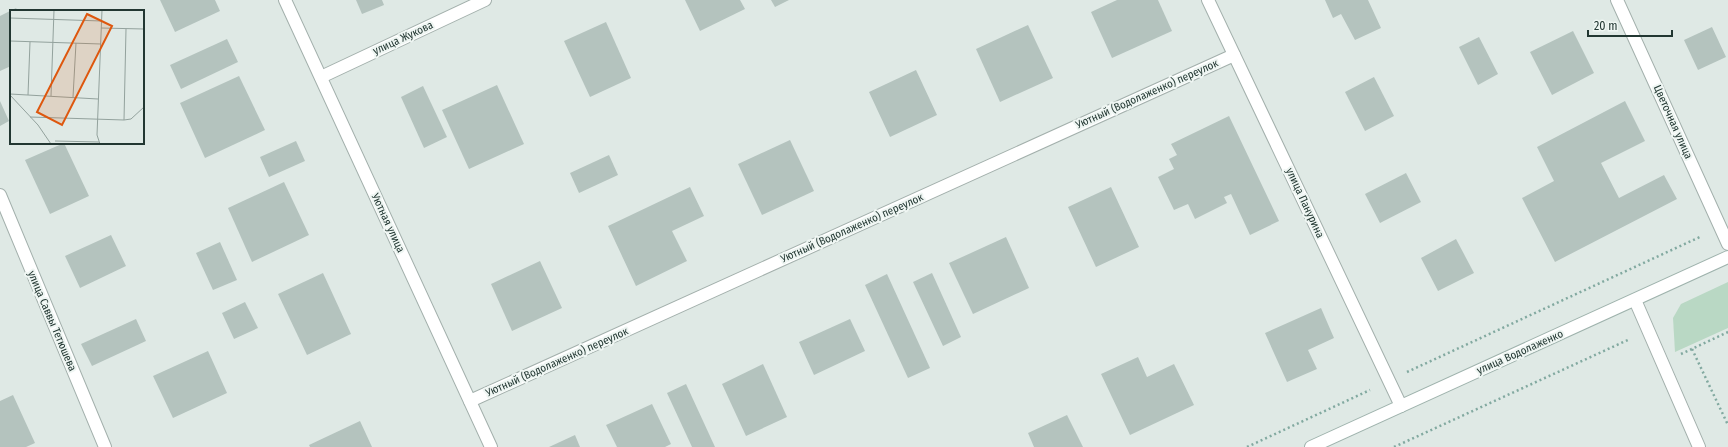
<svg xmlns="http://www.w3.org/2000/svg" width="1728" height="447" viewBox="0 0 1728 447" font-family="'Fira Sans Condensed',sans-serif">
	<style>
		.green { fill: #b9d8c4 }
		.building { fill: #b4c3be }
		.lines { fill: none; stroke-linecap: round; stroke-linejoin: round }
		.minor-casing { stroke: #a3b0ac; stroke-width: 14 }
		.secondary-casing { stroke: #9fb3ad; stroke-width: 14 }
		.path { stroke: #82a9a0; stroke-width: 2.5; stroke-dasharray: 2 3; stroke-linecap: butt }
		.minor { stroke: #fff; stroke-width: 12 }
		.secondary { stroke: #fff; stroke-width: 12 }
		.labels { text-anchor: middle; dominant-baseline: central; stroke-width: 4; stroke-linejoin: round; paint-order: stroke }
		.street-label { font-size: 11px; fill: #223732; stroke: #eff6f3 }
		.inset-road { fill: none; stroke: #93a29d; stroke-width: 1 }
		.view { fill: #de570e; fill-opacity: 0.15; stroke: #de570e; stroke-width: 2 }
		.inset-edge { fill: none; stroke: #223732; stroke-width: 2 }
	</style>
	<rect width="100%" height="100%" fill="#dfe9e5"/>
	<polygon class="green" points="1728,282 1728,328 1675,352 1673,318 1681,304"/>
	<g class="building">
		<polygon points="160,0 215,0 220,11 175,32"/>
		<polygon points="356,0 382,0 384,5 362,14"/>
		<polygon points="685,0 740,0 745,9 700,31"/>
		<polygon points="771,0 789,0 775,7"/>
		<polygon points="1117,0 1158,0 1172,31 1112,58 1091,12"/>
		<polygon points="1325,0 1368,0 1381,28 1355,40 1341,14 1333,18"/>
		<polygon points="16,8 18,11 11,11 11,66 0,71 0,16"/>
		<polygon points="606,22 631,78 590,97 564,41"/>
		<polygon points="1028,25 1053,78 1000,102 976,49"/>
		<polygon points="1712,27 1726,57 1698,70 1684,40"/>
		<polygon points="1573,31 1594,73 1552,95 1530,52"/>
		<polygon points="1479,37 1498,74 1478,85 1459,47"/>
		<polygon points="227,39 238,62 181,89 170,65"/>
		<polygon points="916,70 937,115 890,137 869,92"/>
		<polygon points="239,76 265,130 205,158 180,103"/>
		<polygon points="1374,77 1394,116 1365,131 1345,92"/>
		<polygon points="497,85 524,144 469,169 442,110"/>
		<polygon points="423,86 447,137 424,148 401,97"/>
		<polygon points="0,101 9,121 0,126"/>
		<polygon points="1625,101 1645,141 1601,163 1619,198 1664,175 1677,199 1555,262 1522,198 1554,181 1537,147"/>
		<polygon points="1229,116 1279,221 1250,235 1231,194 1224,197 1227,203 1195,219 1188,204 1174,210 1158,177 1174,169 1169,159 1177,155 1171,144"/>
		<polygon points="790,140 814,191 762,215 738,164"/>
		<polygon points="296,141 305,161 269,177 260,157"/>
		<polygon points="64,143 89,196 50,214 25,160"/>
		<polygon points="609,155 618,175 579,193 570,173"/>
		<polygon points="1406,173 1421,202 1380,223 1365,194"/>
		<polygon points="284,182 309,235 252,262 228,208"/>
		<polygon points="690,187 704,216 672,231 687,261 636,286 608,226"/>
		<polygon points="1111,187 1139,247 1096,267 1068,207"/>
		<polygon points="111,235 126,266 80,288 65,256"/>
		<polygon points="1006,237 1029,288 973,314 949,263"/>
		<polygon points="1456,239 1474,273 1438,291 1421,258"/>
		<polygon points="220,242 237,280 213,290 196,253"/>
		<polygon points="540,261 562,308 512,331 491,284"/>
		<polygon points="323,273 351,334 307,355 278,294"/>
		<polygon points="932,273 961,337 943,346 913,282"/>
		<polygon points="887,274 930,368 908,378 865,285"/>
		<polygon points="245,302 258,328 234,339 222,313"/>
		<polygon points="1321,308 1334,338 1308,350 1317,369 1287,382 1265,333"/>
		<polygon points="136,319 146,341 92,366 81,344"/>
		<polygon points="850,319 865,351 814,375 799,342"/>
		<polygon points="208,351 227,393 173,418 153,376"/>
		<polygon points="1138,357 1147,377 1174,364 1194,405 1130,435 1101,374"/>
		<polygon points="763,364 787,417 746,436 722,384"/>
		<polygon points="686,384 715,447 692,447 667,393"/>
		<polygon points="13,395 35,443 26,447 0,447 0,401"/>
		<polygon points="652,404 671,444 665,447 617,447 606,425"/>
		<polygon points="1067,415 1083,447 1034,447 1028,433"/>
		<polygon points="360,421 372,447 310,447 309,445"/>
		<polygon points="575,435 580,447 549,447"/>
	</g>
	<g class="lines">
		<g class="minor-casing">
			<g id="minor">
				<polyline points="285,0 491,447"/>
				<polyline points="1208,0 1401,406"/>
				<polyline points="1617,0 1728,244"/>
				<polyline points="321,77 485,0"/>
				<polyline points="0,195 105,447"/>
				<polyline points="1635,300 1699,447"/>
				<polyline points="470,401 1234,55"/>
			</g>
		</g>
		<g class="secondary-casing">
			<polyline id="secondary" points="1311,447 1728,257"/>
		</g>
		<g class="path">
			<polyline points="1692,349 1728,425"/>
			<polyline points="1681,354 1728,332"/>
			<polyline points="1407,372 1702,236"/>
			<polyline points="1247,447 1370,390"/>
			<polyline points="1394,447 1630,339"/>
		</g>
		<use href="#minor" class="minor"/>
		<use href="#secondary" class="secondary"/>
	</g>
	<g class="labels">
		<g class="street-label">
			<text transform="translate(403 38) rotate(-25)">улица Жукова</text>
			<text transform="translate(1147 94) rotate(-24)">Уютный (Водолаженко) переулок</text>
			<text transform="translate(1673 122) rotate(66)">Цветочная улица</text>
			<text transform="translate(1305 203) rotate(65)">улица Панурина</text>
			<text transform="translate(388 223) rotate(65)">Уютная улица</text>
			<text transform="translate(852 228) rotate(-24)">Уютный (Водолаженко) переулок</text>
			<text transform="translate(52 321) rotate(67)">улица Саввы Тетюшева</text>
			<text transform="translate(1520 352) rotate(-24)">улица Водолаженко</text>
			<text transform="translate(557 362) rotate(-24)">Уютный (Водолаженко) переулок</text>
		</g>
	</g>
	<g transform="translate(10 10)">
		<rect width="134" height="134" fill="#dfe9e5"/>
		<path class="inset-road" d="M0 8 92 11M91 18 134 19M0 31 91 34M0 84 88 89M0 85 28 115 41 134M18 85 20 32M41 86 44 0M63 87 66 33M20 107 114 110 121 109 134 97M114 110 116 19M45 131 89 132M90 134 87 125 92 0"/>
		<path class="view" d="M77 4 102 16 52 115 27 102Z"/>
		<rect width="134" height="134" class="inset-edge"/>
	</g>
	<path d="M1588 30v6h84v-6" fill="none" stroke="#223732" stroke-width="2"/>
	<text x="1594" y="30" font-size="12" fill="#223732" stroke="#eff6f3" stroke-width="3" paint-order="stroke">20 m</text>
</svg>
